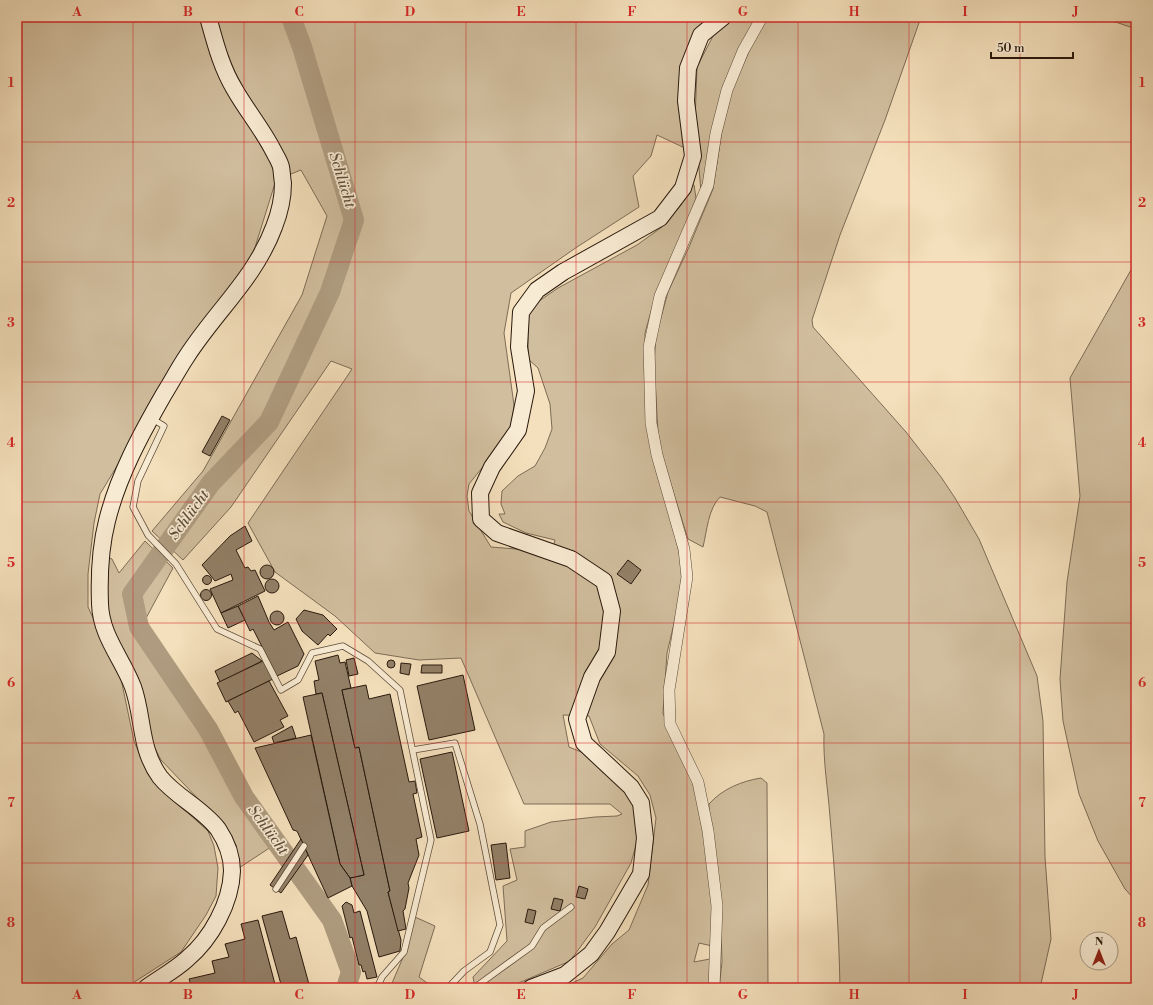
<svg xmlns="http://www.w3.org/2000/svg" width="1153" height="1005" viewBox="0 0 1153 1005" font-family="'Libre Bodoni',serif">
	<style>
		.green { fill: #d1be9e; stroke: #7d6c56 }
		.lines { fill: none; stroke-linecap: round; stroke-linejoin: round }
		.river { stroke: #af9c80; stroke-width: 20 }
		.building { fill: #938068; stroke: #29190d }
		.lane-casing { stroke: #5c4b39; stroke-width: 7 }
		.street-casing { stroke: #5c4b39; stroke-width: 12 }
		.secondary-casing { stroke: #29190d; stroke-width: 18 }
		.lane { stroke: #f8ebd3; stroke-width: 5.5 }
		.street { stroke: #f8ebd3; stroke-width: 11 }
		.secondary { stroke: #f8ebd3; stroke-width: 16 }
		.grid { fill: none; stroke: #d62828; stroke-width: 1; stroke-opacity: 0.55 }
		.labels { text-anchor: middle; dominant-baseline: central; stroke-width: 3.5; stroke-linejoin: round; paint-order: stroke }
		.water-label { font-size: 15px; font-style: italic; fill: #5f4d3b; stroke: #f8ebd3 }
		.neatline { fill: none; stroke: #d62828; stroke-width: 1.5 }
		.grid-label { font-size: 13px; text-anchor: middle; font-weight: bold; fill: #d62828 }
	</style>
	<rect width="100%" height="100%" fill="#f4e0bc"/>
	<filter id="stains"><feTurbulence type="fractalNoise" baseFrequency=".005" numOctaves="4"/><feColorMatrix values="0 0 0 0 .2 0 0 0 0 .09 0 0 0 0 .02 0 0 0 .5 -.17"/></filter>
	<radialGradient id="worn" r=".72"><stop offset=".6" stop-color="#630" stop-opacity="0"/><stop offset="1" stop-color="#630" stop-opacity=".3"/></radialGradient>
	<g class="green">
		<polygon points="17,17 711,17 692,39 687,149 657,135 651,156 633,176 639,207 577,247 511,293 504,333 514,405 511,432 469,484 467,496 469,511 491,547 552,552 555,540 526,533 503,522 499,514 505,514 501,504 502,491 518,476 535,466 545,448 552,429 550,404 538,368 528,359 528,315 539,301 558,288 637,245 662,227 681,205 691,184 694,185 696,198 687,223 653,304 645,333 645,357 673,527 685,577 667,653 663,713 701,802 715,905 712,946 699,943 694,962 710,959 709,988 561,988 583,978 612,944 629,930 648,885 656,818 650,795 638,776 600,744 589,716 563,715 569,747 591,756 633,794 641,827 631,863 595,927 570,961 507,988 475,988 473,977 507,941 503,886 517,880 510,849 525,847 525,831 551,822 595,817 617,816 622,814 610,804 524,804 461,658 419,660 375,653 335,616 275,572 248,523 352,369 331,361 231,507 183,560 152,531 203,471 302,295 327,216 301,170 276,180 252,257 197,334 100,494 94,523 88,574 88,607 121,679 134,741 145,767 167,794 208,831 214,846 218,868 216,896 206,915 181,952 125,988 17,988"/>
		<polygon points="732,17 758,17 748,33 701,192 695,122 697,67 713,36"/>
		<path d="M768 17H921L885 120 840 235 812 320 813 327 906 432 941 477 955 498 979 539 1037 676 1043 721 1045 857 1051 939 1040 988H840C839 931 835 874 830 817 828 789 823 762 824 734L767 512 755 506 720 497C708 509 707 531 703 547L688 539 662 456 658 432 654 363 656 336 668 292 689 247 713 189 722 130 729 96 752 45Z"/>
		<polygon points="1101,17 1136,17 1136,29"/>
		<polygon points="1136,261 1136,901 1125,889 1098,841 1079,794 1063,721 1060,679 1067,582 1080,496 1070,378"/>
		<polygon points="145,541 173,568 145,620 221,741 277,843 239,868 236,845 225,827 161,760 150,739 105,612 104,556 112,559 119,573"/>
		<path d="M761 778 767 783 768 988H719L722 962 720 891 709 813V804C722 789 742 781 761 778Z"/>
		<polygon points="415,917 435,926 419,977 434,988 390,988 407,948"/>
	</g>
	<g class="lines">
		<polyline class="river" points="291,17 302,47 354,220 330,292 269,422 211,483 132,594 139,627 208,729 244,797 332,920 351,972 346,988"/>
	</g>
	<g class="building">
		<polygon points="222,416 230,420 210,456 202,452"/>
		<polygon points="245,526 252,541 236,550 245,568 248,567 251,571 255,570 265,591 221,613 210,589 233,580 231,574 215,581 202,565 230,536"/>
		<polygon points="628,560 641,570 631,584 617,574"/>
		<circle cx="267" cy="572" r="7"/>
		<circle cx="207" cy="580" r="4.5"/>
		<circle cx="272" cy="586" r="7"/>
		<circle cx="206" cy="595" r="5.5"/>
		<polygon points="258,596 269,622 274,630 288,622 304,654 298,666 277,676 253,629 250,631 238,606"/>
		<polygon points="238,606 245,620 228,628 221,613"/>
		<polygon points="304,610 323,615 337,629 330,636 328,634 318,645 302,631 296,619"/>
		<circle cx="277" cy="618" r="7"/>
		<polygon points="252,653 262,661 220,682 215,671"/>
		<polygon points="338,655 340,663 345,662 351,688 342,690 355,748 359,747 390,891 388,892 401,940 400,951 379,957 367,911 352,886 350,878 364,875 322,693 316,694 314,681 319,680 315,661"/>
		<polygon points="354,658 358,674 349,676 346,660"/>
		<circle cx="391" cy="664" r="4"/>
		<polygon points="263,661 273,679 226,702 217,683"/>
		<polygon points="401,663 411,664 409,675 400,673"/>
		<polygon points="422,665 442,665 442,673 421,673"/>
		<polygon points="463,675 475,730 429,740 417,686"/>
		<polygon points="269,681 288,716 280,720 284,727 254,742 238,711 235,713 228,701"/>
		<polygon points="366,685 369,699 390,694 409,782 415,781 417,793 413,794 422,837 416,839 419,855 408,883 409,888 405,909 403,911 406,929 398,931 388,892 390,891 359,747 355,748 342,690"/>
		<polygon points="322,693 364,875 350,878 340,864 303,697"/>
		<polygon points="292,726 296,738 274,743 272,737"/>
		<polygon points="311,735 340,864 350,878 352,886 328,898 297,831 293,830 255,748"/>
		<polygon points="452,752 469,831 437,838 420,759"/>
		<polygon points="301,839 308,855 281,893 270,885"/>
		<polygon points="506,843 510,878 496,880 491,845"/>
		<polygon points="579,886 588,889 585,899 576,897"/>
		<polygon points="554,898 563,900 560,911 551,909"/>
		<polygon points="346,902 352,905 354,913 360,911 377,977 367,979 365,971 363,972 361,965 359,965 352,937 350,938 342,906"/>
		<polygon points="528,909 536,911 533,924 525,922"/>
		<polygon points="282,911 290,939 296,937 310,988 282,988 262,916"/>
		<polygon points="258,920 276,988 178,988 191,985 189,979 215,973 212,961 229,957 225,944 245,939 241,924"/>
	</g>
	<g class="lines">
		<g class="lane-casing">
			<g id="lane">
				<polyline points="151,418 164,426 138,481 133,507 148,535 176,564 217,629 260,649 281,690 298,680 312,653 343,646 368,661 400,690 431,840 404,952 382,977 377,988"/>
				<polyline points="413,750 455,743 480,824 500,925 490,952 464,971 448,988"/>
				<polyline points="276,889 304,846"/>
				<polyline points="474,988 532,946 543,928 571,907"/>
			</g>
		</g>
		<g class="street-casing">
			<polyline id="street" points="714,988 717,906 708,831 698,782 670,724 669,690 687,577 684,549 657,455 651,423 649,347 660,296 708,185 716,133 727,90 743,51 762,17"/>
		</g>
		<g class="secondary-casing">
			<g id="secondary">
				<path d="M146 988C160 978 175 970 187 959 211 939 231 903 232 871 232 856 226 841 218 829 202 808 176 797 160 777 139 748 144 718 133 687 122 658 101 636 100 604 99 577 100 548 107 521 118 476 141 434 164 394 172 381 179 368 187 356 216 311 255 278 274 227 280 212 283 199 283 183 282 178 282 172 281 167 280 162 276 156 274 152 263 130 247 111 235 90 221 67 215 42 208 17"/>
				<polyline points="531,988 565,975 591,954 607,932 641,874 645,838 641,803 631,787 584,743 577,719 592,677 607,652 612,611 604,581 571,559 497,533 481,519 480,493 492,467 518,430 526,391 519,347 521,312 537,290 563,272 660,218 683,188 693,156 686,101 688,68 701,35 723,17"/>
			</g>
		</g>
		<use href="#lane" class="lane"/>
		<use href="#street" class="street"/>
		<use href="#secondary" class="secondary"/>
	</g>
	<path class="grid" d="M133 17V988M244 17V988M355 17V988M466 17V988M576 17V988M687 17V988M798 17V988M909 17V988M1020 17V988M17 142H1136M17 262H1136M17 382H1136M17 502H1136M17 623H1136M17 743H1136M17 863H1136"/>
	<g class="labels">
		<g class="water-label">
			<text transform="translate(342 180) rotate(73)">Schlücht</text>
			<text transform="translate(189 515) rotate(-54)">Schlücht</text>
			<text transform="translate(268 830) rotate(54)">Schlücht</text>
		</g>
	</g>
	<rect width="1153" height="1005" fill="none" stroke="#f4e0bc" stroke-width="44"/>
	<g transform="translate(1099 951)"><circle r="19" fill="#f8ebd3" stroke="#a59784"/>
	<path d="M0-3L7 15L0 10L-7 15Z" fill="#8f2418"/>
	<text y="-6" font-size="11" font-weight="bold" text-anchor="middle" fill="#29190d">N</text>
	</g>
	<path d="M991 52v6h82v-6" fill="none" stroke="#29190d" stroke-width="2"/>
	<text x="997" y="52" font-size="12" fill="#29190d" stroke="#f8ebd3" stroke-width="3" paint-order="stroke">50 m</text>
	<rect x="22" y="22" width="1109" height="961" class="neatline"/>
	<g class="grid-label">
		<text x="77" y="16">A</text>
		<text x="188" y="16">B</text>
		<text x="299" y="16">C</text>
		<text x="410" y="16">D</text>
		<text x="521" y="16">E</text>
		<text x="632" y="16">F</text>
		<text x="743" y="16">G</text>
		<text x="854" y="16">H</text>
		<text x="965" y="16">I</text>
		<text x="1076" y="16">J</text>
		<text x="11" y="87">1</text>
		<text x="1142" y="87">1</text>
		<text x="11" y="207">2</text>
		<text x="1142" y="207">2</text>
		<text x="11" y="327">3</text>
		<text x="1142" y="327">3</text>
		<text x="11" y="447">4</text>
		<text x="1142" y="447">4</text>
		<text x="11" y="567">5</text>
		<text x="1142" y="567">5</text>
		<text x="11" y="687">6</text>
		<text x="1142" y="687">6</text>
		<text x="11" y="807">7</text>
		<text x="1142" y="807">7</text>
		<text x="11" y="927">8</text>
		<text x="1142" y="927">8</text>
		<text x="77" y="999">A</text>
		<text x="188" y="999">B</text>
		<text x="299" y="999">C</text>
		<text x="410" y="999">D</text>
		<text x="521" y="999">E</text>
		<text x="632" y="999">F</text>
		<text x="743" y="999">G</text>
		<text x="854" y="999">H</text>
		<text x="965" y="999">I</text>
		<text x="1076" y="999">J</text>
	</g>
	<rect width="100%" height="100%" filter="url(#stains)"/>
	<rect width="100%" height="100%" fill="url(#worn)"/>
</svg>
